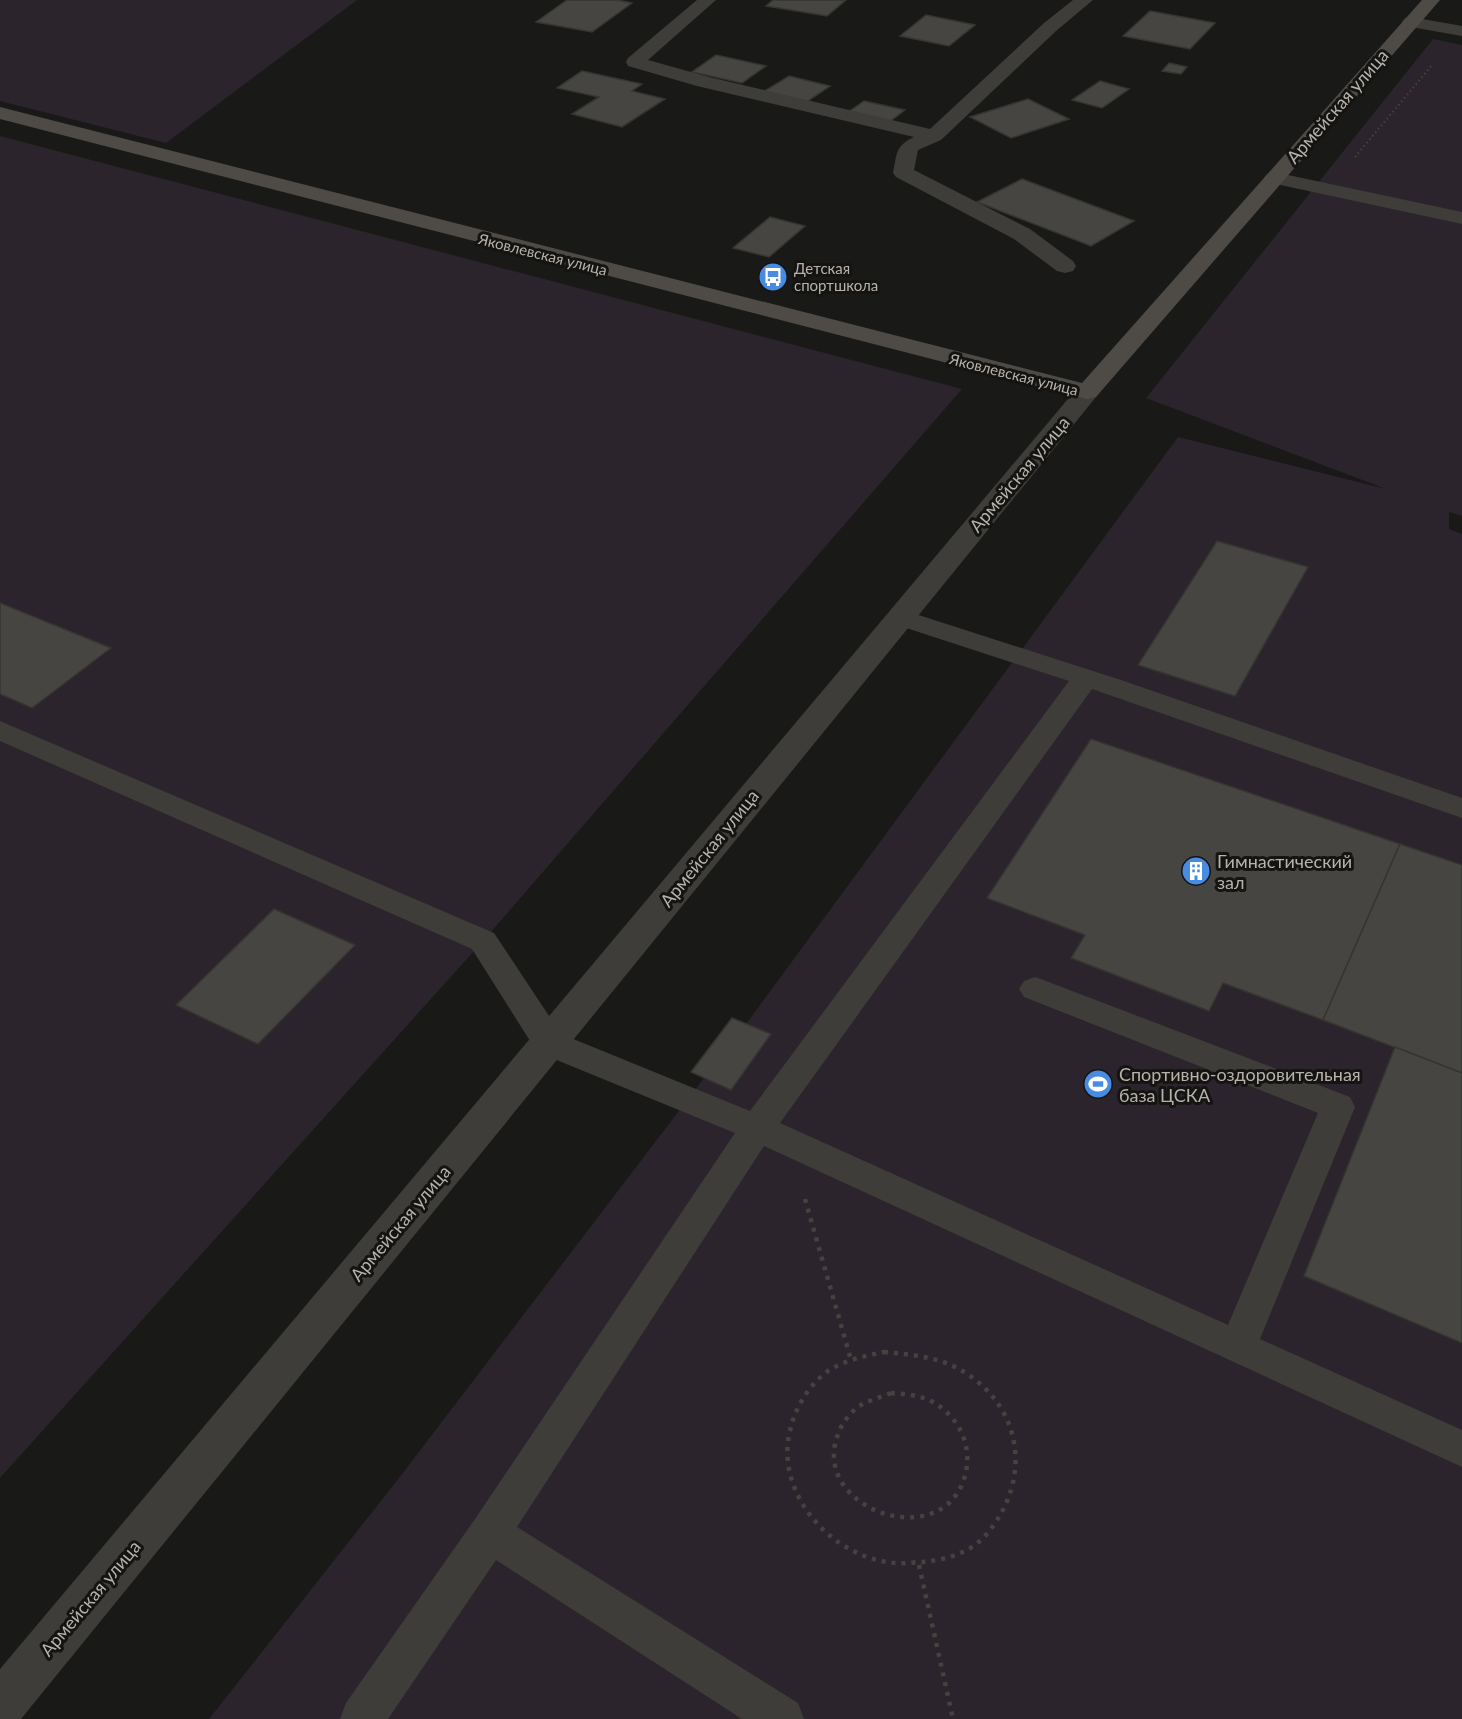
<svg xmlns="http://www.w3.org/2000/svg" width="1462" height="1719" viewBox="0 0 1462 1719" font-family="Lato,sans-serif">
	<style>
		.green { fill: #2b242c }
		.building { fill: #464542; stroke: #353532; stroke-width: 1.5 }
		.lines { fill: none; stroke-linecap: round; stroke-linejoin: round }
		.path-far1 { stroke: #45433f; stroke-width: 2; stroke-dasharray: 1.5 3; stroke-linecap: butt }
		.path { stroke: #45433f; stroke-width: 4.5; stroke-dasharray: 4 6; stroke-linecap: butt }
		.lane { fill: #3e3d39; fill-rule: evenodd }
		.street { fill: #3e3d39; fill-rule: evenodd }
		.secondary { fill: #4e4b47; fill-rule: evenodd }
		.labels { text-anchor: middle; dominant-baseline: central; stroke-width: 6; stroke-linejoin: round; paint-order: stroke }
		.far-street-label { font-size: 15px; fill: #b8b2ab; stroke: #141412 }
		.far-poi-label { font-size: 15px; fill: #b8b2ab; stroke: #141412; text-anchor: start }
		.street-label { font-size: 18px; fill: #b8b2ab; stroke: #141412 }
		.poi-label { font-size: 18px; fill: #b8b2ab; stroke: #141412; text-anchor: start }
	</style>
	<rect width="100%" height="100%" fill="#191917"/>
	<g class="green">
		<polygon points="0,0 357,0 166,143 0,101"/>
		<polygon points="1433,39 1462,45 1462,516 1449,512 1449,529 1462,534 1462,1719 209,1719 399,1478 704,1078 770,1034 746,1024 1178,437 1386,489 1146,398"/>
		<polygon points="0,136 962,389 483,941 0,1478"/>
	</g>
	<g class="building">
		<polygon points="567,0 617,0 632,3 592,32 536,22"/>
		<polygon points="773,0 846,0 827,16 766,6"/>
		<polygon points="1150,11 1215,23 1190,49 1123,36"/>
		<polygon points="926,15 975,25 949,46 900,36"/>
		<polygon points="716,55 766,66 742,83 692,72"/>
		<polygon points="1169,63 1187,67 1181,74 1162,71"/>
		<polygon points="582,71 642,84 632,91 665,99 622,127 572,114 599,97 557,88"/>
		<polygon points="789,76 830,86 805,103 763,92"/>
		<polygon points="1100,81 1129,89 1102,108 1072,100"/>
		<polygon points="1028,99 1069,119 1011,138 970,117"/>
		<polygon points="864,101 905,110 888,123 847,113"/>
		<polygon points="1022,179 1134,221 1091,246 977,202"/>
		<polygon points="770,217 805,226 769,257 733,248"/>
		<polygon points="1217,541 1308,567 1235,696 1138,665"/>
		<polygon points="0,603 111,648 32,708 0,694"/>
		<polygon points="1091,739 1400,844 1323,1020 1223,983 1209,1011 1071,958 1085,935 987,898"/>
		<polygon points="1400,844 1462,865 1462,1073 1323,1020"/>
		<polygon points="274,909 355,945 258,1044 176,1005"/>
		<polygon points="732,1018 771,1034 731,1090 691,1072"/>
		<polygon points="1395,1047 1462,1073 1462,1343 1304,1276"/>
	</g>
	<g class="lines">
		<polyline class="path-far1" points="1355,157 1433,64"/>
		<g class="path">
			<polyline points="805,1199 851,1360"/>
			<path d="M884 1352C906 1354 930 1356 951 1365 1022 1398 1036 1478 985 1536 970 1553 945 1560 923 1562 914 1562 905 1564 896 1563 831 1559 772 1491 791 1427 796 1406 810 1384 828 1371 845 1360 865 1356 884 1352Z"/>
			<path d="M891 1393C904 1394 919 1395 931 1401 961 1417 975 1450 963 1482 936 1552 813 1508 837 1437 841 1424 850 1412 861 1405 870 1400 881 1397 891 1393Z"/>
			<polyline points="919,1565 953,1719"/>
		</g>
		<polygon class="lane" points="900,609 1121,680 1462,798 1462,818 1092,689 780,1123 1228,1325 1318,1113 1024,997 1019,989 1024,981 1035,977 1046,981 1350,1097 1355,1107 1260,1339 1462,1430 1462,1467 764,1146 517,1527 798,1703 804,1719 742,1719 496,1560 388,1719 340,1719 346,1703 475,1519 735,1133 537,1052 472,949 0,741 0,721 494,933 561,1034 750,1111 1069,681 891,623 887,617 891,611"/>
		<g class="street">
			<path d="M697 0H716L648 60 709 77 930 129 1044 23 1073 0H1093L1056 31 941 140 918 150 914 170 1030 229 1073 261 1076 266 1073 271 1065 273 1057 271 1014 239 896 177 893 173C897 154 895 146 914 137L697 86 628 66 626 62 628 58Z"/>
			<polygon points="1411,17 1462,26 1462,36 1405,26 1402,22 1405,18"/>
			<polygon points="1274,172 1462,212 1462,224 1267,182 1264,178 1267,174"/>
			<polygon points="1087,385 1096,387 1099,392 1096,397 21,1719 0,1719 0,1669 1078,387"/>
		</g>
		<polygon class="secondary" points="1422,0 1440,0 1096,397 1087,399 0,119 0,107 1082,383"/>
	</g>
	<defs>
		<g id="bus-disc" transform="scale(1.5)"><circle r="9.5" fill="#478ce1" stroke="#141412"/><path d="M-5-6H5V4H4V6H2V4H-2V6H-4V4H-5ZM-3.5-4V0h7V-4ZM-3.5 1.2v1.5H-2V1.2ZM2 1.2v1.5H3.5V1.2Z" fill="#fff"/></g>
		<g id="building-disc" transform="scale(1.5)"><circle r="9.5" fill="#478ce1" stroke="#141412"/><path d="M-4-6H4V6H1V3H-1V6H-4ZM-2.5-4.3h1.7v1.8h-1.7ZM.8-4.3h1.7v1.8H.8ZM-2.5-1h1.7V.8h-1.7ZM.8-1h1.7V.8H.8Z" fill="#fff"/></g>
		<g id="stadium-disc" transform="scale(1.5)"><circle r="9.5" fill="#478ce1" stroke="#141412"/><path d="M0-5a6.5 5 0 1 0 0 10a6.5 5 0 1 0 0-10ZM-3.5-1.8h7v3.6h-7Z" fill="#fff"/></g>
	</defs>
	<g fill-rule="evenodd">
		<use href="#bus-disc" x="773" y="277"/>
		<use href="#building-disc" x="1196" y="871"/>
		<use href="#stadium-disc" x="1098" y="1084"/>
	</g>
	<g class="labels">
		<g class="far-street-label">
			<text transform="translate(543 254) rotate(14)">Яковлевская улица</text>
			<text transform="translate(1014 374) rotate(14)">Яковлевская улица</text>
		</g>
		<g class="far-poi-label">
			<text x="794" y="268">Детская<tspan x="794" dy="17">спортшкола</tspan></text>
		</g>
		<g class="street-label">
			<text transform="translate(1337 106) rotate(-49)">Армейская улица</text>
			<text transform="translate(1019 474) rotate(-50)">Армейская улица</text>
			<text transform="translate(709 848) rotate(-51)">Армейская улица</text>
			<text transform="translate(400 1223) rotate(-50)">Армейская улица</text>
			<text transform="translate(90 1598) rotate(-50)">Армейская улица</text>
		</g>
		<g class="poi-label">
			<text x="1217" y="861">Гимнастический<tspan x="1217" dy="21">зал</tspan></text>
			<text x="1119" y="1074">Спортивно-оздоровительная<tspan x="1119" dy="21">база ЦСКА</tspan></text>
		</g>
	</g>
</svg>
